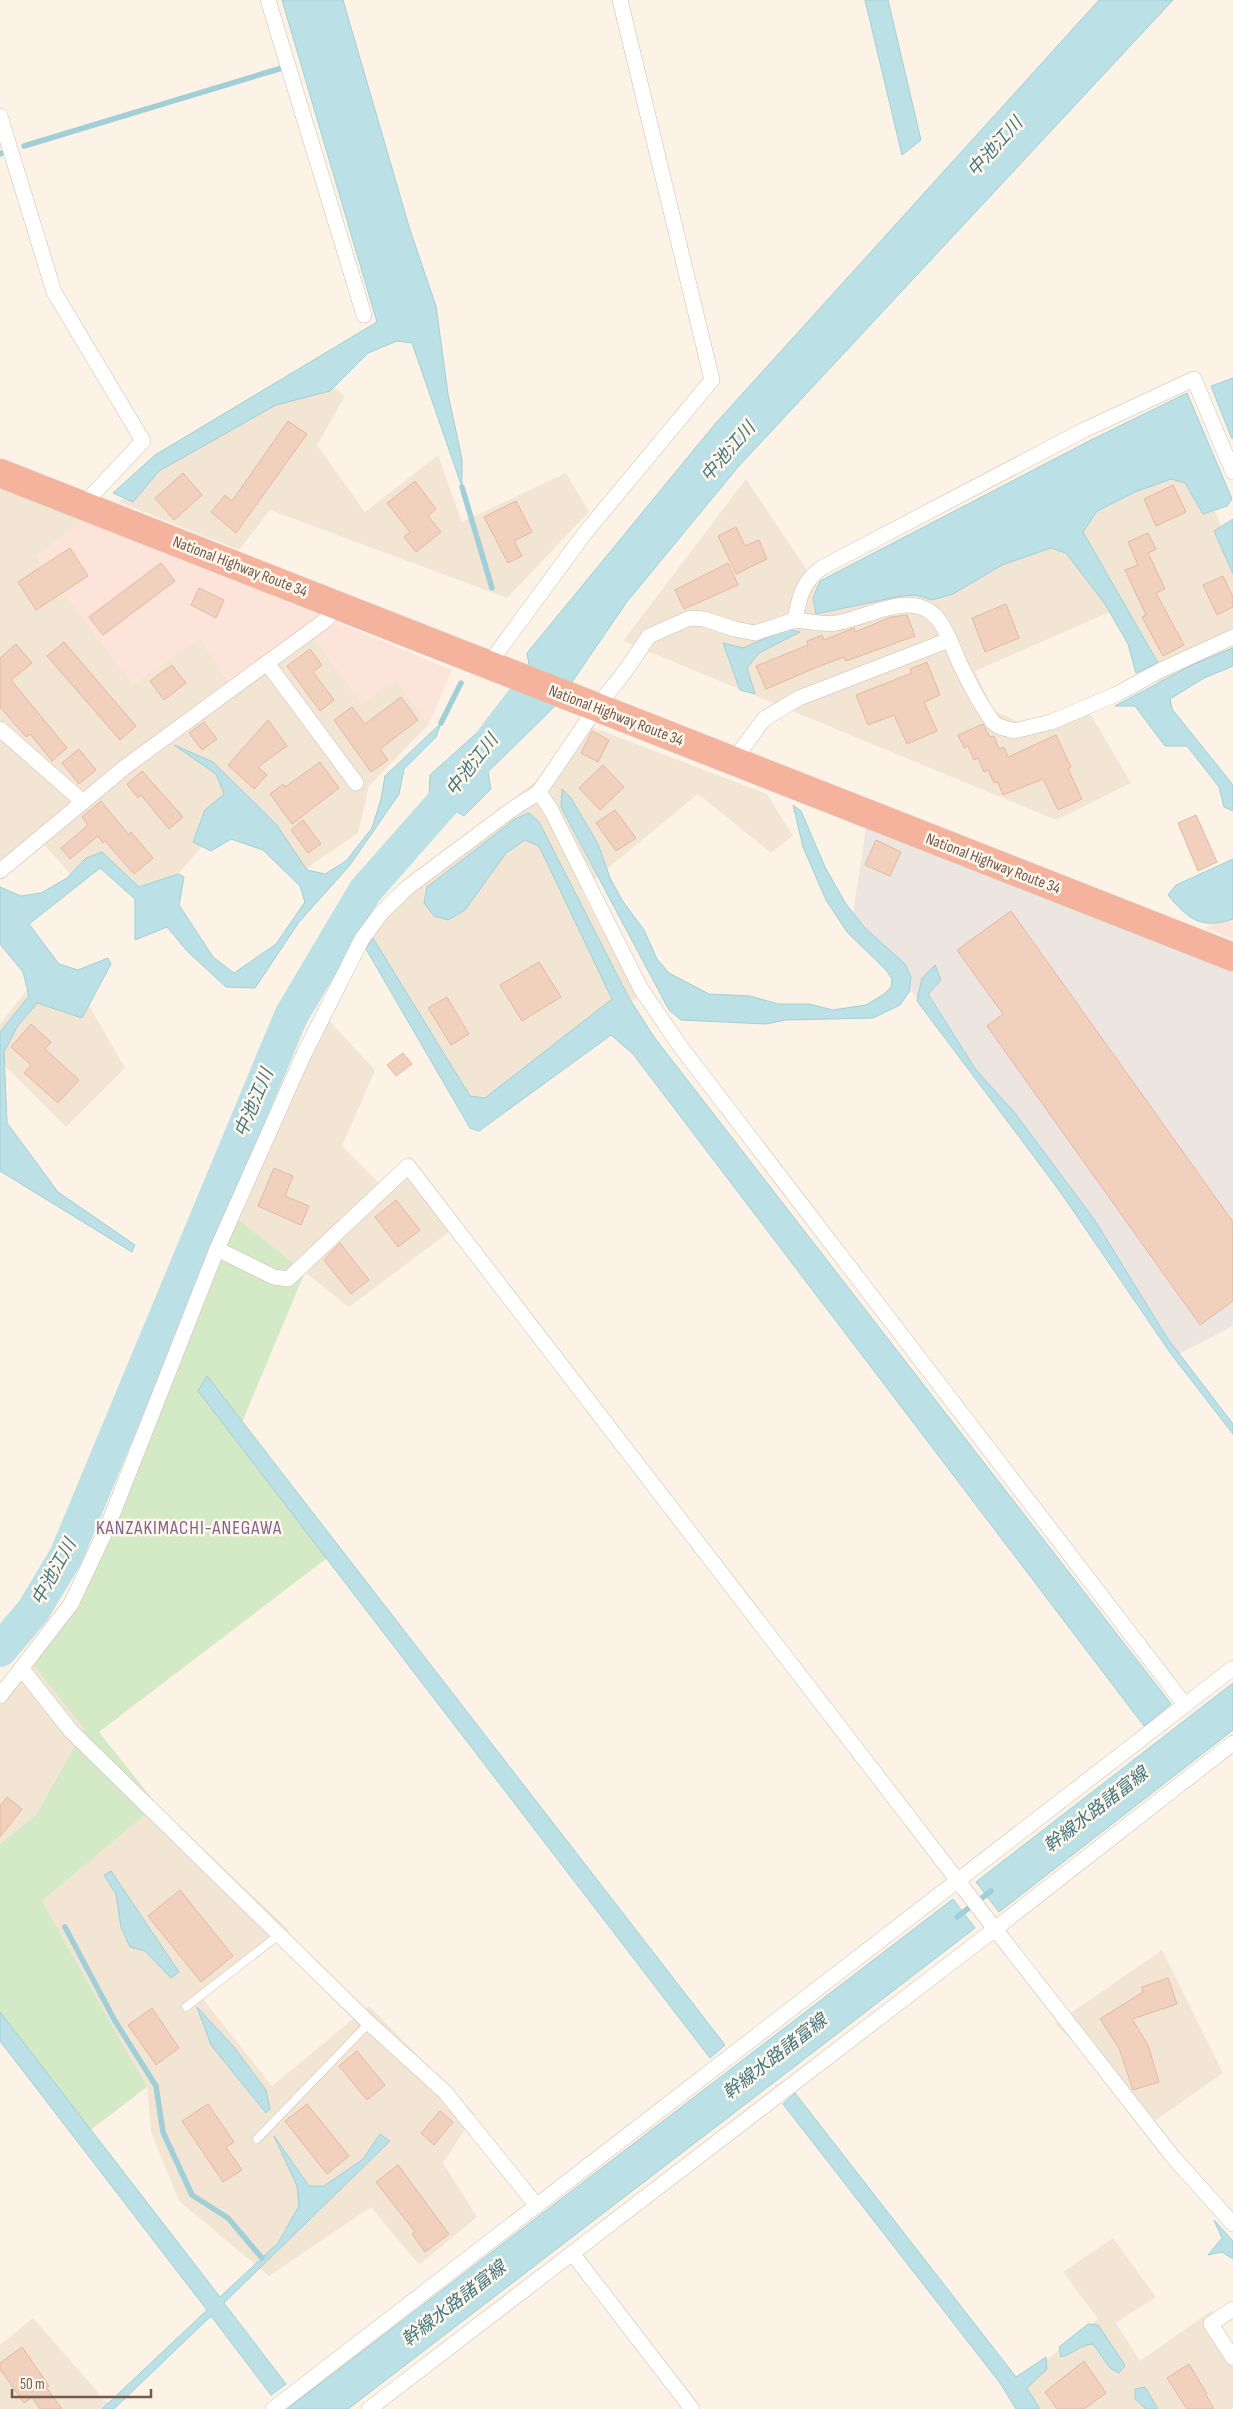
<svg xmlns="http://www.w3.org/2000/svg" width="1233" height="2409" viewBox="0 0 1233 2409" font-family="'Sofia Sans Condensed','Noto Sans JP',sans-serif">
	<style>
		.residential { fill: #f3e5d4 }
		.commercial { fill: #fce4da }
		.industrial { fill: #ece5e0 }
		.green { fill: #d4e9c5 }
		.water { fill: #bbe0e5; stroke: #a1cfd7 }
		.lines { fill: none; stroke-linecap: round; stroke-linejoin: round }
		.stream { stroke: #a1cfd7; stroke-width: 5.5 }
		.river { stroke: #bbe0e5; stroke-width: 34 }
		.building { fill: #f1d1be; stroke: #e3b89f }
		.lane-casing { stroke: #cfbdaf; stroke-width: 9 }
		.street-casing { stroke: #cfbdaf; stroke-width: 16 }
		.highway-casing { stroke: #d8d1cd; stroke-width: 29 }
		.lane { stroke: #fff; stroke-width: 8 }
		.street { stroke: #fff; stroke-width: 15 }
		.highway { stroke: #f5b39e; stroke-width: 28 }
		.labels { text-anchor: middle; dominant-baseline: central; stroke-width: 5; stroke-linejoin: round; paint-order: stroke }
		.street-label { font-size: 16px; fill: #75594b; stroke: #fff7ec }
		.water-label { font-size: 18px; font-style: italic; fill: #427781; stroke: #fff7ec }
		.quarter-label { font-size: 19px; letter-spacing: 1px; fill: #816391; stroke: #fff7ec }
	</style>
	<rect width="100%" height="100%" fill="#fcf3e6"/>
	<g class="residential">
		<polygon points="314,372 345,396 317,445 365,512 438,455 462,522 566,473 589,512 507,598 270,510 239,550 119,502 156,461"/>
		<polygon points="1187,450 1233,552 1233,657 1162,690 1119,608 975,671 994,711 1026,725 1084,703 1131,783 1056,820 623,641 746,479 827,600"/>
		<polygon points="0,485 86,518 200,638 230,685 307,628 362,703 395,679 429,724 369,786 358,833 300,873 238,806 151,904 95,859 74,878 41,841 0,877"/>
		<polygon points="579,722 767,794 793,836 771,853 698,794 581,890 637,997 470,1120 360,934 407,879 536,781"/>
		<polygon points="31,985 84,997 125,1068 66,1127 0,1061 0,1024"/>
		<polygon points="321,1012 375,1070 342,1146 381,1185 410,1156 461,1223 349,1307 230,1213"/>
		<polygon points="24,1653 84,1728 36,1815 0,1844 0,1683"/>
		<polygon points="157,1805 289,1930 203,1999 272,2086 369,2006 475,2114 443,2163 477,2217 419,2265 371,2207 269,2276 179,2201 151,2132 147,2087 42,1901"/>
		<polygon points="1162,1950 1223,2073 1156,2120 1055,2024"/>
		<polygon points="1113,2238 1156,2297 1116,2323 1140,2361 1211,2311 1233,2347 1233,2409 1028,2409 1013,2386 1098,2319 1063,2272"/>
		<polygon points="33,2318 109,2405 105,2409 0,2409 0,2345"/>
	</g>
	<g class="commercial">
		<polygon points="86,518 452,670 429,724 395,679 362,704 307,629 230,685 200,638 133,685 36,556"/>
		<polygon points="1233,915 1233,939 1205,928"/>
	</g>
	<polygon class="industrial" points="866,828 1233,972 1233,1326 1177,1355 928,1010 851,927"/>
	<polygon class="green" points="230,1213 305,1272 235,1439 327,1558 99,1732 157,1805 42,1901 147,2087 84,2135 0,2025 0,1844 36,1815 84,1729 24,1653 69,1597"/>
	<g class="water">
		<polygon points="282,0 343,0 410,230 436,306 448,394 462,459 462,487 412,343 397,341 368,353 330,391 276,405 159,471 133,502 113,493 155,455 377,322"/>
		<polygon points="865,0 888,0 921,140 902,155"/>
		<polygon points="1099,0 1173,0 738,467 626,603 572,682 530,670 527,653 715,424"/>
		<polygon points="1233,378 1233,438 1232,439 1211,386"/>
		<polygon points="1187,393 1232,499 1227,506 1203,514 1185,483 1171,479 1135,492 1097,511 1083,532 1158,663 1136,673 1128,644 1105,604 1066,553 1051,548 1002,565 953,594 932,600 916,595 901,596 816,614 813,598 820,581 1091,440"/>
		<polygon points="1233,519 1233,574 1214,531"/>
		<polygon points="786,629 800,632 759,653 747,668 755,694 740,690 723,643 743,648"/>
		<polygon points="1233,648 1233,666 1204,678 1170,699 1172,709 1233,785 1233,811 1224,807 1219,787 1187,746 1165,746 1135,706 1115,706 1194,664"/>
		<polygon points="514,690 555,706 488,772 491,789 464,816 429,794 430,775 490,721"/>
		<polygon points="441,723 436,737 404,769 399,794 350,865 299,922 255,988 226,987 188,952 167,927 135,940 135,899 100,868 29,924 59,964 78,970 108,958 111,964 82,1018 37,1003 17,1027 4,1052 7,1123 58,1192 135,1245 132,1252 0,1171 0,1032 29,996 23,972 0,944 0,887 21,896 41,893 67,878 86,858 102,852 139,887 178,874 184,877 179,905 213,957 234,973 276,944 305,902 300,886 263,850 231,839 211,851 193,842 205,810 224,794 216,774 174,745 213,762 276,824 307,870 325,874 346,861 372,828 381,799 385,776"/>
		<polygon points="562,789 571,798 598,844 610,878 622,900 644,930 657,959 669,973 709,994 750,996 778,1004 809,1004 833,1010 866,1005 884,994 891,987 892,979 886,970 847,932 826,900 803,847 793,805 801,811 825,867 846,904 865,928 905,964 911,977 909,992 900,1005 873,1018 786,1020 766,1024 681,1020 669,1010 561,807"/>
		<polygon points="529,813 539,822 629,998 654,1037 1171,1704 1144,1726 633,1054 611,1035 479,1131 470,1128 366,949 373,938 470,1096 485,1098 612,999 539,846 525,840 506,853 465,910 448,920 434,916 424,903 427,887 515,819"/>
		<path d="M1233 859V919C1201 930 1188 919 1168 895L1176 885Z"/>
		<polygon points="935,965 941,980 928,994 976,1070 1014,1112 1094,1219 1168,1339 1233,1424 1233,1434 1171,1354 1059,1190 917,1001 922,978"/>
		<polygon points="207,1376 725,2045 710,2058 198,1391"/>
		<polygon points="1233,1683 1233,1730 999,1912 976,1882"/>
		<polygon points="111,1871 179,1972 171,1978 145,1951 130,1947 121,1927 116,1894 104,1875"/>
		<polygon points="953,1899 975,1928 348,2409 287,2409"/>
		<polygon points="197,2007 234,2047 266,2090 270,2109 266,2113 211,2045"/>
		<polygon points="0,2012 220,2297 278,2243 299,2206 297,2186 274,2136 309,2186 324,2186 363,2159 380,2134 390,2141 224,2303 286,2384 271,2395 211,2316 114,2409 102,2409 207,2310 0,2041"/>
		<polygon points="795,2093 1016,2377 1046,2357 1047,2369 1027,2388 1040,2409 1016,2409 1000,2383 783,2104"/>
		<polygon points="1214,2220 1233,2241 1233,2259 1222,2252 1208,2255 1222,2238"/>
		<path d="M1088 2324 1098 2325 1125 2365 1119 2373 1110 2368 1093 2344C1080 2345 1073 2354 1061 2357L1059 2347Z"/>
		<polygon points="1145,2387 1158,2409 1146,2409 1135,2399 1135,2389"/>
	</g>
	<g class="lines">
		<g class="stream">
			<polyline points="24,146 282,68"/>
			<polyline points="0,154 2,153"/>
			<polyline points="462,487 492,588"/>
			<polyline points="441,723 461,683"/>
			<polyline points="957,1917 991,1891"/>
			<polyline points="65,1927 115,2021 156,2086 163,2132 192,2195 228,2218 262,2258"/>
		</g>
		<polyline class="river" points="0,1650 33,1611 66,1556 291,1016 365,891 454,790 555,657"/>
	</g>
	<g class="building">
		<polygon points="288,421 307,434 236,533 211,512 225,495 232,501"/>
		<polygon points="183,473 202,495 174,520 155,498"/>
		<polygon points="415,481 436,509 428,516 441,532 416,552 404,537 410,532 387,503"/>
		<polygon points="1173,485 1186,512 1156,526 1144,499"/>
		<polygon points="516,501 532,532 514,541 522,556 508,563 484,517"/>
		<polygon points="736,527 745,546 759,540 767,559 736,574 718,536"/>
		<polygon points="1148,533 1156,549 1148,553 1165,589 1156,593 1184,645 1163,656 1142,617 1146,615 1125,570 1138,565 1128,542"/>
		<polygon points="70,548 88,576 36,610 18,582"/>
		<polygon points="161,563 175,581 103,635 89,617"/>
		<polygon points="728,563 738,585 684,609 675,590"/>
		<polygon points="1223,576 1233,597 1233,607 1217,615 1203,585"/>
		<polygon points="199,588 224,600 216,618 191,605"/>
		<polygon points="1006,604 1019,638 985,652 972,618"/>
		<polygon points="907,615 915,636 846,661 844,657 817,667 766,689 756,666 808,645 807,641 822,635 824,640 854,628 855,632 891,617"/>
		<polygon points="64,642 136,726 120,740 47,656"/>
		<polygon points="16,644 32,663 11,680 67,748 52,761 30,734 26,737 0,707 0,658"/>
		<polygon points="310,649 322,665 313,672 334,700 320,711 287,666"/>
		<polygon points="927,662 940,695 924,702 937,731 907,744 894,715 868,725 856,695 912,673 910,669"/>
		<polygon points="172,665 186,683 164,700 150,681"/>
		<polygon points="401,697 418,720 380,749 388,760 371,772 334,720 352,707 365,724"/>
		<polygon points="268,720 287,746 258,767 267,775 254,789 228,765"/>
		<polygon points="204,722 217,739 202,750 189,733"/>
		<polygon points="983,724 990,737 994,736 999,749 1004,747 1008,757 1056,735 1071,767 1068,769 1082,799 1058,810 1043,779 1003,795 998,782 994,783 988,770 984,772 978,758 974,760 968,746 964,748 958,735"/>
		<polygon points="592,731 609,740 598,762 581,753"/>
		<polygon points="79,749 96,770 79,784 62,763"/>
		<polygon points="320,762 339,788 292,824 270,794 283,784 285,787"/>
		<polygon points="603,765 624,787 600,810 579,788"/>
		<polygon points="142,771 183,817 169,829 141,795 138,798 127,784"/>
		<polygon points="101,801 129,835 131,832 153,858 134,874 105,841 103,843 98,836 70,859 61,848 88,825 82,817"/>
		<polygon points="615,810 636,838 616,851 596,823"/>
		<polygon points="1196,815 1217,862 1198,871 1178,823"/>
		<polygon points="303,820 321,844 308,853 291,830"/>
		<polygon points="876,840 901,852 890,876 865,865"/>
		<polygon points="1011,911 1233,1222 1233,1301 1200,1325 987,1026 1003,1014 957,950"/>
		<polygon points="539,962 561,997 522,1021 500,985"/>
		<polygon points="447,997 469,1034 451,1045 428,1008"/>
		<polygon points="31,1024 51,1042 45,1049 79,1080 58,1103 24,1073 31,1065 11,1047"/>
		<polygon points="403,1053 412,1064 396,1076 387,1065"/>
		<polygon points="274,1168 293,1176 285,1196 309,1206 301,1225 258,1206"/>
		<polygon points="396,1200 420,1230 398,1247 375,1217"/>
		<polygon points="340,1243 369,1280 351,1294 324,1260"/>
		<polygon points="7,1797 22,1809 0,1837 0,1806"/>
		<polygon points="180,1890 233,1956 201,1982 148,1916"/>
		<polygon points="1168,1978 1177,2004 1132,2019 1148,2045 1159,2082 1133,2090 1119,2048 1100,2019 1143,1992 1142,1987"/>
		<polygon points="152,2008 179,2048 156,2065 128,2025"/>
		<polygon points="357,2051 385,2085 367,2100 339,2066"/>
		<polygon points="208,2104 234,2142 226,2147 242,2170 223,2182 182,2121"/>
		<polygon points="307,2104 349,2156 327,2174 285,2121"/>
		<polygon points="440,2111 453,2122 434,2145 421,2133"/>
		<polygon points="398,2165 449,2234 425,2252 412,2234 415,2232 376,2182"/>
		<polygon points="22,2347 49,2386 46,2387 62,2409 40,2409 32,2397 24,2403 0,2369 0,2363"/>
		<polygon points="1084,2361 1106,2393 1084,2409 1057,2409 1045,2392"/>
		<polygon points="1189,2364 1207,2394 1206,2395 1214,2409 1187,2409 1167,2378"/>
	</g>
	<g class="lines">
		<g class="lane-casing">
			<g id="lane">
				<polyline points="186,2007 280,1934"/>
				<polyline points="257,2139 369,2023"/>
			</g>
		</g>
		<g class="street-casing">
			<g id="street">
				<polyline points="268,0 364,315"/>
				<polyline points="0,116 54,292 143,441 83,505"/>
				<path d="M1233 472 1194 379 1084 430 823 567C803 580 799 597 795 620 808 621 822 625 836 623 866 619 911 588 937 618 947 630 953 648 959 662 969 683 979 703 993 722L998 726 1014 731 1051 722 1117 694 1159 671 1233 637"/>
				<polyline points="267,663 356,783"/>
				<polyline points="488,665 585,533 712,380 620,0"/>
				<polyline points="0,729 82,801"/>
				<polyline points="733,761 764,719 799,698 949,640"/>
				<polyline points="539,792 551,810 641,989 680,1046 1185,1705"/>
				<polyline points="0,871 125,767 323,622 340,606"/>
				<polyline points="217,1249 274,1277 288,1279 408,1166 995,1929 1173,2157 1233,2224"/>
				<polyline points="22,1669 71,1731 369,2023 445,2092 537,2206"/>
				<polyline points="0,1696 71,1604 107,1528 217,1249 304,1054 362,939 381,913 408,887 511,810 539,792 596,708 626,670 649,636 690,618 704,619 735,629 755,633 795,620"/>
				<polyline points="572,2253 692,2409"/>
				<polyline points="1233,2309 1211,2324 1233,2358"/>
				<polyline points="273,2409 1233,1668"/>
				<polyline points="369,2409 995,1929 1233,1743"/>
			</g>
		</g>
		<g class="highway-casing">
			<polyline id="highway" points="0,473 1233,957"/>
		</g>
		<use href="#lane" class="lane"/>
		<use href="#street" class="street"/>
		<use href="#highway" class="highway"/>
	</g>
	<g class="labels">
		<g class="street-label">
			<text transform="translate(240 567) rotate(21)">National Highway Route 34</text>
			<text transform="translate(616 716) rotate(21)">National Highway Route 34</text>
			<text transform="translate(993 864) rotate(21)">National Highway Route 34</text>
		</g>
		<g class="water-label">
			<text transform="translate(995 147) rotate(-48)">中池江川</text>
			<text transform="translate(728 452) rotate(-49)">中池江川</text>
			<text transform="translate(472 765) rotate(-52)">中池江川</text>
			<text transform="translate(254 1103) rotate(-67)">中池江川</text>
			<text transform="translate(54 1572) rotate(-61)">中池江川</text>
			<text transform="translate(1096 1810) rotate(-38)">幹線水路諸富線</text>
			<text transform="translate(775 2057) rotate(-38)">幹線水路諸富線</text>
			<text transform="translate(454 2304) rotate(-38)">幹線水路諸富線</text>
		</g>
		<g class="quarter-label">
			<text x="189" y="1528">KANZAKIMACHI-ANEGAWA</text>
		</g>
	</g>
	<path d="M12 2389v8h139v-8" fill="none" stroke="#75594b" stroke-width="2.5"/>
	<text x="20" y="2389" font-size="15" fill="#75594b" stroke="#fff7ec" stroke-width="4" paint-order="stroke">50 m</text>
</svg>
